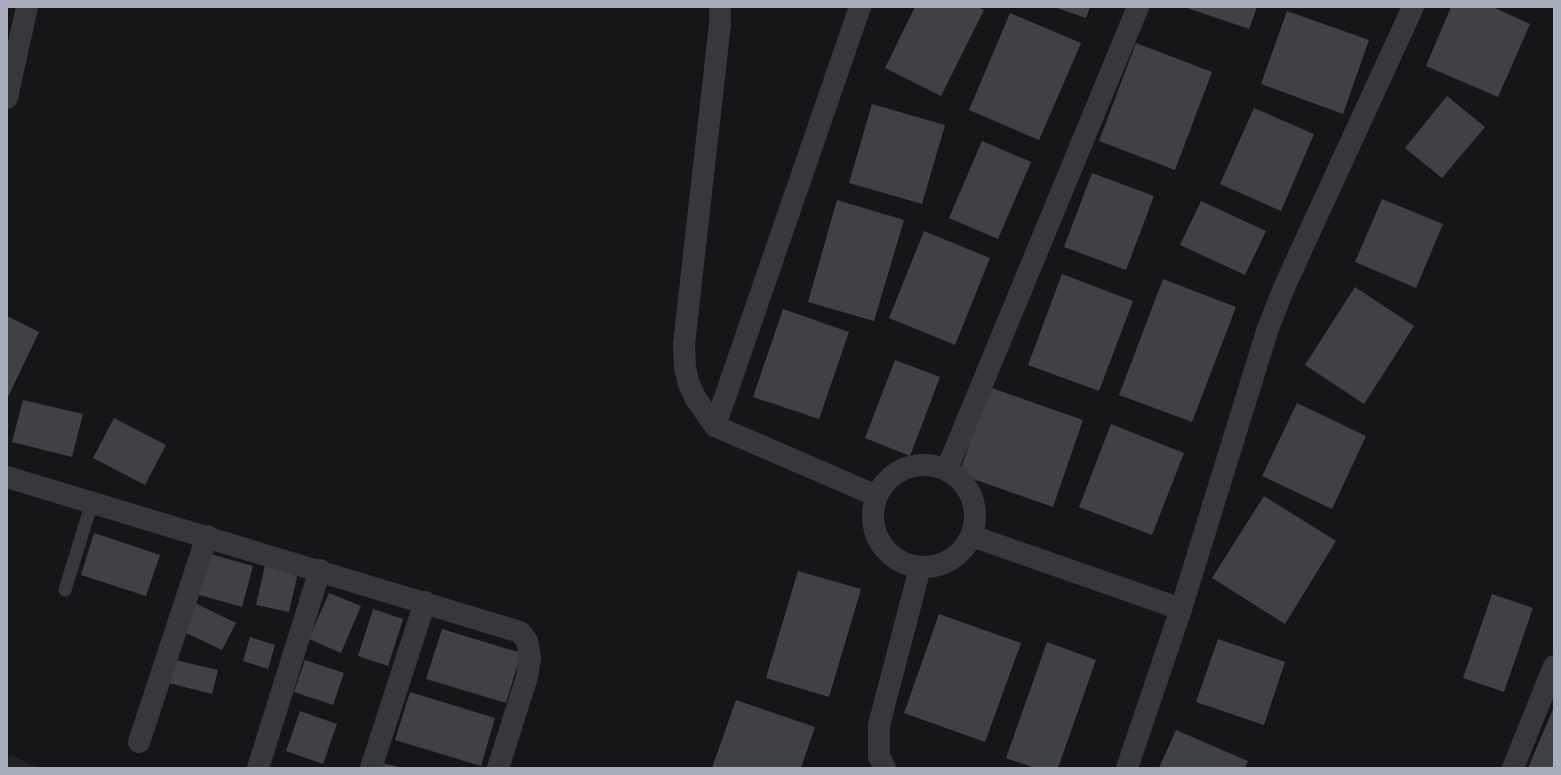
<svg xmlns="http://www.w3.org/2000/svg" width="1561" height="775" viewBox="0 0 1561 775" font-family="'Public Sans',sans-serif">
	<style>
		.built { fill: #222226 }
		.building { fill: #404146 }
		.lines { fill: none; stroke-linecap: round; stroke-linejoin: round }
		.service { stroke: #37383e; stroke-width: 13 }
		.minor { stroke: #37383e; stroke-width: 22 }
	</style>
	<rect width="100%" height="100%" fill="#161619"/>
	<polygon class="built" points="10,755 39,768 7,768 7,761"/>
	<g class="building">
		<polygon points="915,7 978,7 984,10 941,96 885,68"/>
		<polygon points="1054,7 1090,7 1086,18"/>
		<polygon points="1184,7 1257,7 1249,29"/>
		<polygon points="1451,7 1493,7 1530,24 1498,97 1426,66"/>
		<polygon points="1287,11 1369,40 1343,114 1261,84"/>
		<polygon points="1010,13 1081,43 1039,140 969,110"/>
		<polygon points="1136,43 1212,72 1175,170 1099,141"/>
		<polygon points="1447,96 1485,127 1442,178 1405,148"/>
		<polygon points="872,104 945,125 922,204 849,183"/>
		<polygon points="1254,108 1314,134 1281,211 1220,184"/>
		<polygon points="982,141 1031,162 998,239 949,218"/>
		<polygon points="1092,173 1154,196 1126,270 1064,247"/>
		<polygon points="1382,199 1443,224 1416,288 1355,262"/>
		<polygon points="837,200 904,220 874,321 808,302"/>
		<polygon points="1201,201 1266,231 1245,275 1180,245"/>
		<polygon points="924,231 990,258 955,345 889,318"/>
		<polygon points="1062,274 1133,301 1099,391 1028,365"/>
		<polygon points="1163,279 1236,307 1192,422 1119,395"/>
		<polygon points="1355,287 1414,326 1364,404 1305,365"/>
		<polygon points="783,309 849,332 819,419 753,397"/>
		<polygon points="7,316 39,332 7,399"/>
		<polygon points="895,360 940,377 910,456 865,438"/>
		<polygon points="989,387 1083,420 1053,507 959,474"/>
		<polygon points="23,400 83,414 72,457 12,442"/>
		<polygon points="1297,403 1366,436 1332,509 1262,476"/>
		<polygon points="114,418 166,445 145,485 93,458"/>
		<polygon points="1111,424 1184,453 1152,535 1079,507"/>
		<polygon points="1264,496 1336,541 1285,624 1212,578"/>
		<polygon points="94,533 160,555 146,596 81,575"/>
		<polygon points="207,553 253,566 242,607 196,594"/>
		<polygon points="266,561 299,568 289,612 256,605"/>
		<polygon points="798,571 861,589 829,697 766,678"/>
		<polygon points="329,593 361,606 341,653 309,639"/>
		<polygon points="1492,594 1533,608 1504,692 1463,678"/>
		<polygon points="195,603 236,623 222,650 182,631"/>
		<polygon points="373,609 403,619 388,666 358,656"/>
		<polygon points="939,614 1021,643 985,742 904,713"/>
		<polygon points="442,629 521,653 506,703 426,679"/>
		<polygon points="250,637 275,645 268,669 243,661"/>
		<polygon points="1218,639 1285,662 1264,725 1196,702"/>
		<polygon points="1047,642 1096,660 1058,768 1035,768 1006,758"/>
		<polygon points="171,659 218,670 212,694 165,682"/>
		<polygon points="305,660 344,673 333,705 294,692"/>
		<polygon points="410,692 495,718 481,766 395,740"/>
		<polygon points="736,700 815,727 801,768 712,768"/>
		<polygon points="1554,707 1554,768 1528,768"/>
		<polygon points="300,711 337,724 323,764 286,751"/>
		<polygon points="1176,730 1248,761 1245,768 1159,768"/>
		<polygon points="377,762 399,767 399,768 375,768"/>
	</g>
	<g class="lines">
		<polyline class="service" points="65,590 92,502"/>
		<g class="minor">
			<polyline points="720,7 720,24 684,344 685,368 689,384 696,399 715,426 877,496"/>
			<polyline points="7,98 27,7"/>
			<polyline points="715,426 860,7"/>
			<circle cx="924" cy="516" r="51"/>
			<polyline points="947,469 1138,7"/>
			<polyline points="7,477 520,632 527,641 530,657 527,677 498,768"/>
			<polyline points="972,536 1181,609"/>
			<polyline points="139,742 207,536"/>
			<polyline points="258,768 320,570"/>
			<polyline points="371,768 425,602"/>
			<polyline points="885,768 879,756 879,725 920,568"/>
			<polyline points="1127,768 1181,609 1268,328 1286,283 1413,7"/>
			<polyline points="1513,768 1554,666"/>
		</g>
	</g>
	<rect width="1561" height="775" fill="none" stroke="#a7adba" stroke-width="16"/>
</svg>
